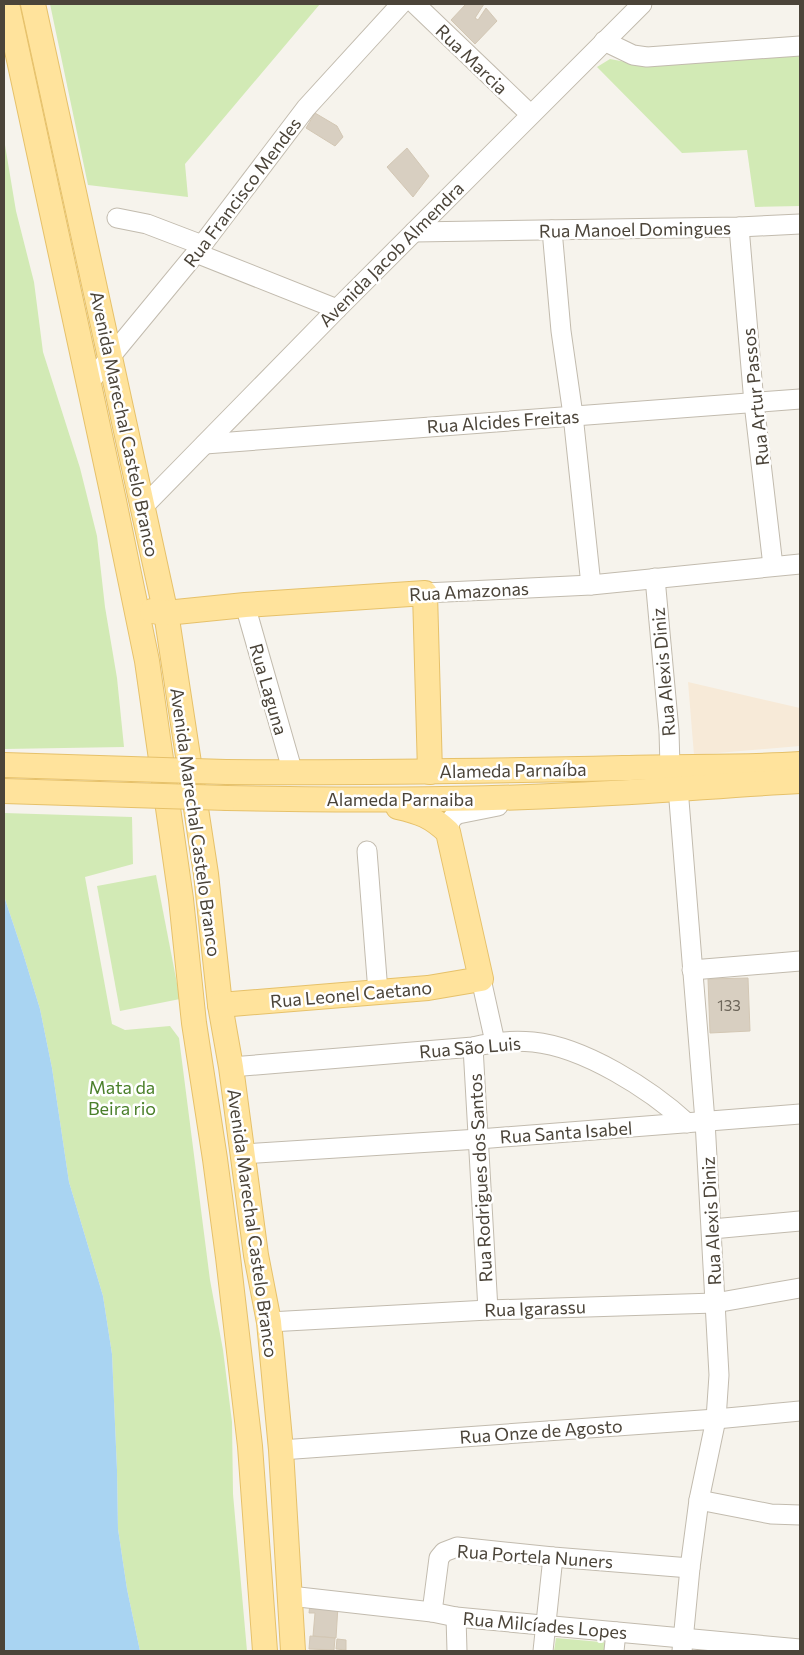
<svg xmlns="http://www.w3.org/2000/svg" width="804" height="1655" viewBox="0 0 804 1655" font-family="Commissioner,sans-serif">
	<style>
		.commercial { fill: #f7ead8 }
		.green { fill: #d2eab5 }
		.water { fill: #a9d4f2 }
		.building { fill: #d8cfc1; stroke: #d3c7b4 }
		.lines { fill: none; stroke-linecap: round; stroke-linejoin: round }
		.minor-casing { stroke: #c2bbae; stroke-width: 21 }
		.major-casing { stroke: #e6c16a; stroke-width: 26 }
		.minor { stroke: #fff; stroke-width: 19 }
		.major { stroke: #ffe39c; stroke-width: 24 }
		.major-bridge-casing { stroke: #e6c16a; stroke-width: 26; stroke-linecap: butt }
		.major-bridge { stroke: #ffe39c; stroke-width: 24 }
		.labels { text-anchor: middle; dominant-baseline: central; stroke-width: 5; stroke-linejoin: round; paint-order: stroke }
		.number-label { font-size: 15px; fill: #6e675b }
		.street-label { font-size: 18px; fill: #4b4439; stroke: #fff }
		.park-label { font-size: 18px; fill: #4a7f2a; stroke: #fff }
	</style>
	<rect width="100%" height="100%" fill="#f6f3ec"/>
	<polygon class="commercial" points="688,682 800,708 800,746 694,755"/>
	<g class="green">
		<polygon points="50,4 320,4 185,164 188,197 88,185"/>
		<polygon points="800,52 800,206 755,207 747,150 682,153 597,67 610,59 631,63"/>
		<polygon points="4,139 16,211 34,282 43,352 80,468 97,536 105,607 117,678 124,747 4,749"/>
		<polygon points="4,813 132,817 133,864 85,877 112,1024 125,1030 170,1026 179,1038 210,1280 223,1350 232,1422 233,1494 247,1651 140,1651 127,1589 118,1529 117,1470 112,1354 103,1296 69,1182 52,1068 40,1009 23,953 4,896"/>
		<polygon points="156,875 180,999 120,1011 97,886"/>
		<polygon points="556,1638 612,1643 611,1651 554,1651"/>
	</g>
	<polygon class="water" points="4,896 23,953 40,1009 52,1068 69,1182 103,1296 112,1354 117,1470 118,1529 127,1589 140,1651 4,1651"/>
	<g class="building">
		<polygon points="466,4 484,4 475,18 478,20 486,8 497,21 475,44 451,20"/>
		<polygon points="315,113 337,126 343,137 335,146 306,128"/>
		<polygon points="407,148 429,176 413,197 387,167"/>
		<polygon points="748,978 750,1031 710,1033 708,979"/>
		<polygon points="310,1604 338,1606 336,1638 313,1636 315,1613 309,1613"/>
		<polygon points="310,1636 335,1638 334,1650 309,1649"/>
		<polygon points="337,1639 346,1640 346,1650 336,1649"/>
	</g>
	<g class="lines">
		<g class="minor-casing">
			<g id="minor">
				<polyline points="415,4 530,114"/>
				<polyline points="604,41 633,55 647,57 800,46"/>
				<polyline points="117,218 147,224 202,245"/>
				<polyline points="739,227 754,403 773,566"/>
				<polyline points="552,230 561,331 573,415 591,585"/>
				<polyline points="414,232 739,227 800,224"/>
				<polyline points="196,253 337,309"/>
				<polyline points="88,384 196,253 306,108 401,4"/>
				<polyline points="205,444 800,399"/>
				<polyline points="143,507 337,309 642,4"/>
				<polyline points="655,578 669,731 670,767"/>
				<polyline points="425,593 591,585 800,564"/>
				<polyline points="245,605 293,773"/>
				<polyline points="678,788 705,1121 719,1375 716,1419 699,1500 690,1568 682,1651"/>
				<path d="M448 832C449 824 450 818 458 814L498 806"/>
				<polyline points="367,851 378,992"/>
				<polyline points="692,970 800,961"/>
				<polyline points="481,979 495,1042"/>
				<polyline points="473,1047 488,1310"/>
				<path d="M231 1067 473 1047C493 1042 512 1040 533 1042 584 1047 650 1089 687 1123"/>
				<polyline points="243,1154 479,1139 800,1114"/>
				<polyline points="712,1229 800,1221"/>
				<polyline points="269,1322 488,1310 715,1303 800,1288"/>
				<polyline points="281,1450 716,1419 800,1411"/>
				<polyline points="699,1500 771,1514 800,1515"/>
				<polyline points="290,1596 432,1612 456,1617 800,1649"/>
				<polyline points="432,1612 439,1558 444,1552 457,1547 553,1557 690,1568"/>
				<polyline points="456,1617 457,1651"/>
				<polyline points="543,1651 553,1557"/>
				<polyline points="614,1651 616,1632"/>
			</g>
		</g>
		<g class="major-casing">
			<g id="major">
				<polyline points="7,4 113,496 147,661 181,899 194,1023 215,1159 228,1257 250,1446 265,1651"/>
				<polyline points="33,4 167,619 206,874 220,1005 231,1067 256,1255 269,1322 281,1450 293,1651"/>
				<polyline points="152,611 166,613 245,605 425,593 430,772"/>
				<path d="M226 772C359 773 491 771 623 768 682 766 741 768 800 764"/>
				<path d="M227 798C342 800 457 801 573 795 649 792 724 785 800 781"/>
				<path d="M220 1005 428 988 481 979 448 832C431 816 420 812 398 807"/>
			</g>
		</g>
		<use href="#minor" class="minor"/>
		<use href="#major" class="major"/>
		<g class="major-bridge-casing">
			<g id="major-bridge">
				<polyline points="4,765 226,772"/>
				<polyline points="4,791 227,798"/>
			</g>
		</g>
		<use href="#major-bridge" class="major-bridge"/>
	</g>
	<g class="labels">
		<g class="number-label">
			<text x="729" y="1005">133</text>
		</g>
		<g class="street-label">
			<text transform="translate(472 59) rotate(44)">Rua Marcia</text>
			<text transform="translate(242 192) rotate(-53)">Rua Francisco Mendes</text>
			<text transform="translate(635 229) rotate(-1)">Rua Manoel Domingues</text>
			<text transform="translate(391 254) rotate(-45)">Avenida Jacob Almendra</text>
			<text transform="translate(755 397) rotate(-96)">Rua Artur Passos</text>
			<text transform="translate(503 421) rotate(-4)">Rua Alcides Freitas</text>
			<text transform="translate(125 424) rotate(78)">Avenida Marechal Castelo Branco</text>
			<text transform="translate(469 591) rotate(-3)">Rua Amazonas</text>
			<text transform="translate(663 672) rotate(-95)">Rua Alexis Diniz</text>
			<text transform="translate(269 689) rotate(74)">Rua Laguna</text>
			<text transform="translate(513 770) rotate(-1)">Alameda Parnaíba</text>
			<text x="400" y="799">Alameda Parnaiba</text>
			<text transform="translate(196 822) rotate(82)">Avenida Marechal Castelo Branco</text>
			<text transform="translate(351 994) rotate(-5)">Rua Leonel Caetano</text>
			<text transform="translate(470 1047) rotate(-5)">Rua São Luis</text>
			<text transform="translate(566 1132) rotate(-4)">Rua Santa Isabel</text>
			<text transform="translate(480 1178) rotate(-93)">Rua Rodrigues dos Santos</text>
			<text transform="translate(711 1221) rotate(-93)">Rua Alexis Diniz</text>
			<text transform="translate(253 1223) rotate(82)">Avenida Marechal Castelo Branco</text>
			<text transform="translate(535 1308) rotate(-2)">Rua Igarassu</text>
			<text transform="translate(541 1431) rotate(-4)">Rua Onze de Agosto</text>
			<text transform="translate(535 1556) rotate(4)">Rua Portela Nuners</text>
			<text transform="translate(545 1625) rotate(5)">Rua Milcíades Lopes</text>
		</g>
		<g class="park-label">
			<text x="122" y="1087">Mata da<tspan x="122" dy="21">Beira rio</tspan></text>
		</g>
	</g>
	<rect width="804" height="1655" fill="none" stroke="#4b4439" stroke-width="10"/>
</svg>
